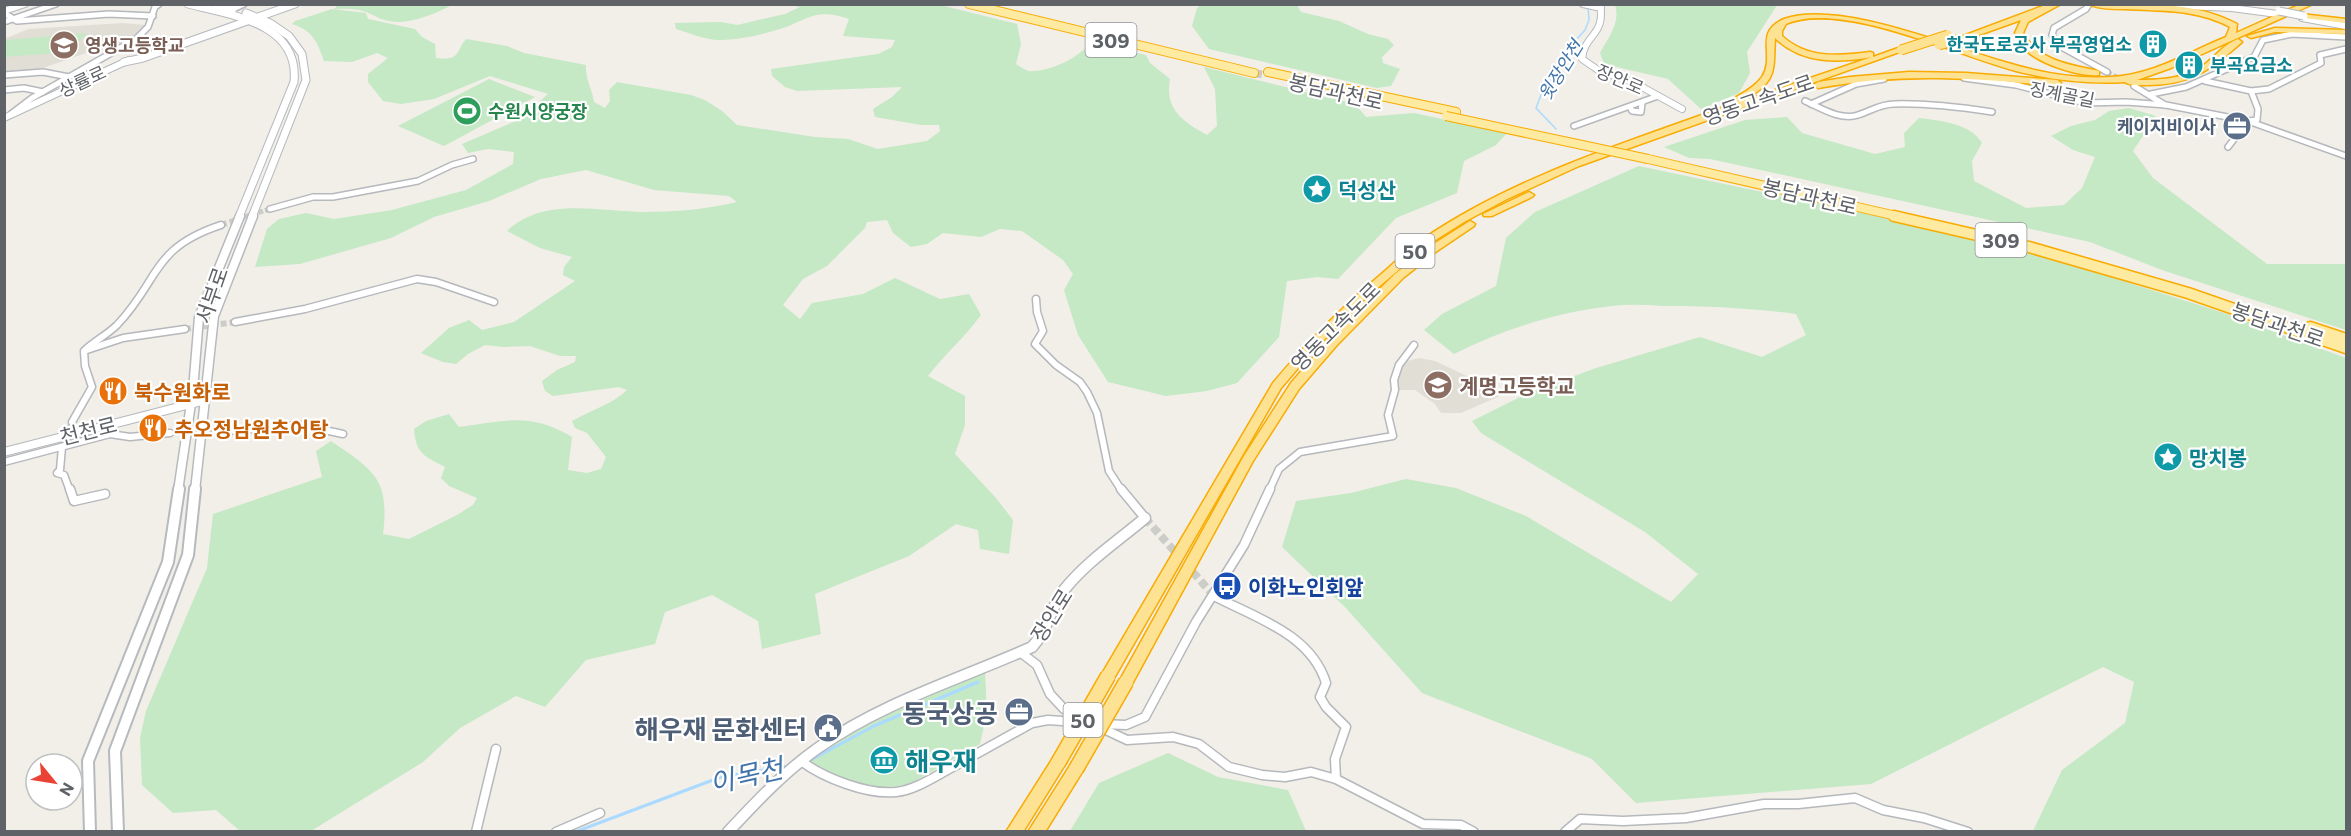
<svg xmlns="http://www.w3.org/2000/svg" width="2351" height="836" viewBox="0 0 2351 836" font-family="Commissioner,'Noto Sans KR',sans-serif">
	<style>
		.education { fill: #e1ded6 }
		.green { fill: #c5e8c5 }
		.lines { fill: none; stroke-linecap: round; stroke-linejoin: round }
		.stream-far1 { stroke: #aadaff; stroke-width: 1.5 }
		.stream { stroke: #aadaff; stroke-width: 3 }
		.minor-tunnel-far2 { stroke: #ccccc8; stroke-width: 5; stroke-dasharray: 5 2; stroke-linecap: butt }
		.minor-tunnel-far1 { stroke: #ccccc8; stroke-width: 6; stroke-dasharray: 6 3; stroke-linecap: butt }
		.minor-tunnel { stroke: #ccccc8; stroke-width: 8; stroke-dasharray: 8 4; stroke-linecap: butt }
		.trunk-tunnel { stroke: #ccccc8; stroke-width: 8; stroke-dasharray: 8 4; stroke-linecap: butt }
		.minor-far2-casing { stroke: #b5b8bc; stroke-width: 8 }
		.minor-far1-casing { stroke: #b5b8bc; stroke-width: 9 }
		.minor-casing { stroke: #b5b8bc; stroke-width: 11 }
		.tertiary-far2-casing { stroke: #b5b8bc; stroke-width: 8 }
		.tertiary-far1-casing { stroke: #b5b8bc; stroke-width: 10 }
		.tertiary-casing { stroke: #b5b8bc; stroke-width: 13 }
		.secondary-far2-casing { stroke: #b6babf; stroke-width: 9 }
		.secondary-far1-casing { stroke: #b6babf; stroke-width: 11 }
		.secondary-casing { stroke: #b6babf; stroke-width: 14 }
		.trunk-far1-casing { stroke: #f9ab00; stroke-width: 10 }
		.trunk-casing { stroke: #f9ab00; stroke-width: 13 }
		.motorway-casing { stroke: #f9ab00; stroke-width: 3 }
		.minor-far2 { stroke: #fff; stroke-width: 5 }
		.minor-far1 { stroke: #fff; stroke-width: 6 }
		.minor { stroke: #fff; stroke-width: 8 }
		.tertiary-far2 { stroke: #fff; stroke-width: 6 }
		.tertiary-far1 { stroke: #fff; stroke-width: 8 }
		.tertiary { stroke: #fff; stroke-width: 10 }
		.secondary-far2 { stroke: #fff; stroke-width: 7 }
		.secondary-far1 { stroke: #fff; stroke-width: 8 }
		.secondary { stroke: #fff; stroke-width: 10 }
		.trunk-far1 { stroke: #feeaa1; stroke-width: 8 }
		.trunk { stroke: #feeaa1; stroke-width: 10 }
		.motorway { fill: #fde293; fill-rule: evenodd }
		.secondary-bridge-casing { stroke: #b6babf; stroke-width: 9; stroke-linecap: butt }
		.trunk-bridge-casing { stroke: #f9ab00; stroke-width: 10; stroke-linecap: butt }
		.motorway-bridge-far1-casing { stroke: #f9ab00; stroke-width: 11; stroke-linecap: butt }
		.motorway-bridge-casing { stroke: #f9ab00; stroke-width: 17; stroke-linecap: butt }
		.secondary-bridge { stroke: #fff; stroke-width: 7 }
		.trunk-bridge { stroke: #feeaa1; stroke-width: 8 }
		.motorway-bridge-far1 { stroke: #fde293; stroke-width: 9 }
		.motorway-bridge { stroke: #fde293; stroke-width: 14 }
		.labels { text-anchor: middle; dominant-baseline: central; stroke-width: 4.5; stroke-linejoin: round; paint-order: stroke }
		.far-culture-label { font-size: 18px; font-weight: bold; fill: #0d838f; stroke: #fff; text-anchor: end }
		.far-education-label { font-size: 18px; font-weight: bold; fill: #785e54; stroke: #fff; text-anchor: start }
		.far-water-label { font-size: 18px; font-style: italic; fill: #4174aa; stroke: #fff }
		.far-street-label { font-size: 18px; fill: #5f6368; stroke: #fff }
		.far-leisure-label { font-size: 18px; font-weight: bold; fill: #27864d; stroke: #fff; text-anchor: start }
		.far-service-label { font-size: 18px; font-weight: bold; fill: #4e5e75; stroke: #fff; text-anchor: end }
		.shield { fill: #fff; stroke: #8f9295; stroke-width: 1.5 }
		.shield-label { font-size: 20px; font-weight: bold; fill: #5f6368 }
		.street-label { font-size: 21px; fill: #5f6368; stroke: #fff }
		.culture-label { font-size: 21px; font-weight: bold; fill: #0d838f; stroke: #fff; text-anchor: start }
		.education-label { font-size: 21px; font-weight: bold; fill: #785e54; stroke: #fff; text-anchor: start }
		.food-label { font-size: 21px; font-weight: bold; fill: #c56008; stroke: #fff; text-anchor: start }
		.transit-label { font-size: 21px; font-weight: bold; fill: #164399; stroke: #fff; text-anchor: start }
		.near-service-label { font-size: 26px; font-weight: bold; fill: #4e5e75; stroke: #fff; text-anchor: end }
		.near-culture-label { font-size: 26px; font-weight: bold; fill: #0d838f; stroke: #fff; text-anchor: start }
		.near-water-label { font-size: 27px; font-style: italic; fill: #4174aa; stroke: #fff }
	</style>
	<rect width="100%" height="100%" fill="#f1efe8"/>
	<g class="education">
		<polygon points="122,23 146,25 132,39 113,50 89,52 40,69 5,73 4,39 29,29"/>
		<polygon points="1419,358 1435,361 1469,377 1500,396 1461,413 1441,413 1435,404 1415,390 1396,390 1396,364"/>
	</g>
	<g class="green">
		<path d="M333 5H452C430 16 399 30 375 16 363 9 349 8 334 9L337 6Z"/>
		<path d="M788 5H940L1017 24 1021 44 1016 64C1021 67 1027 72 1033 71 1052 71 1080 57 1091 42L1146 55 1150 63 1170 79C1164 109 1183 122 1207 135L1217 126 1215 89 1204 67 1355 104 1366 117 1414 113 1507 133 1496 145 1464 161 1457 193 1396 218 1338 279 1317 277 1287 281 1279 337 1237 383 1207 391 1166 396 1108 382 1078 335 1064 290 1073 274 1063 260 1022 231 1000 229 981 237 943 233 927 244 911 247 893 233 887 220 867 222 865 228 827 266 803 279 783 305 800 319 812 303 863 294 895 278 940 299 969 294 981 315C965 337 945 354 928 376L965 396V425L955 454 996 498 1013 520 1009 554 980 549 978 530 956 524 909 556 815 594 821 634 762 649 758 621 712 595 665 612 655 644 586 660 545 707 516 696 460 728 423 762 311 831H240L216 810 173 813 142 785 140 738 146 711 207 568 213 514 322 477 316 451 331 441C373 470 390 478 383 534L409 539 457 515 473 505 477 498 449 486 441 478 445 467C424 456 416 454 414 429L426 421 449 414 459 427C505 421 530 412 572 437L568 470 587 473 601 469 606 457 587 433 575 428 572 421C591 410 611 405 627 390L619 387 553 396 545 391 542 381 557 370 575 362 576 356H560L530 346 504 347 485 345 468 354 456 364 443 362 421 353 449 328 469 320 482 330 514 322 575 281 563 275 564 267 572 257 540 248 507 231C545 196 598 212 645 212 675 212 708 209 737 202L729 196 654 190 586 170 541 179 489 201 434 217 391 238 300 264 255 267 267 229 279 219 306 213 334 219 392 210 466 190 513 164 514 152 488 149 468 153 462 144 518 120 548 94 490 76 434 99 401 104 383 101 368 82V74L388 58 377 53 352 62 324 61C317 41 313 31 292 24L295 21 332 9 366 13 368 19 415 29 422 37 435 44 436 58C460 61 455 53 466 39L507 46 524 53 586 65C585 79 592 88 594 102L605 108 610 101 609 90 617 82 691 95 705 100 722 111 737 125 815 137 848 139 878 149 927 141 940 131 939 125H921L875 117 873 109 892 97 902 87 797 91 785 87 772 76 771 69 878 54 892 47 895 40 843 36 849 19C811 6 806 23 773 31 755 36 736 40 717 40 704 39 689 33 676 29L675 23 721 22 737 25 785 14 800 7Z"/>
		<polygon points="1201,5 1297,5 1301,12 1339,21 1368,34 1388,39 1394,45 1382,57 1383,63 1400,69 1391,86 1377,88 1209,49 1192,26 1197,8"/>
		<path d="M1615 5V4L1777 5 1747 52 1750 73 1739 93 1701 109 1668 79 1604 64 1600 53C1608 38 1621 22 1615 5Z"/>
		<polygon points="87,33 69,52 5,57 6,40"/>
		<polygon points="489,79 535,97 444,146 398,126"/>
		<path d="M2129 108 2156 116 2133 151 2153 178 2267 264H2346V330L2162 270 2090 242 1710 159 1689 158 1664 147 1745 120 1787 117 1802 133 1875 154 1905 147 1904 133 1919 118C1941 121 1970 123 1982 143L1972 161 1974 181 2026 208 2064 205 2082 188 2095 157 2073 150 2051 136 2071 126 2095 120 2109 111Z"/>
		<path d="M1639 166 1957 233 2057 260 2221 312 2346 358V831H2033L2062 770 2125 723 2134 682 2103 667 1871 784 1636 803 1592 759 1422 693 1344 606 1282 547 1296 501 1351 493 1406 479 1456 488 1526 516 1671 602 1698 574 1645 532 1481 433 1472 421 1524 395 1593 369 1700 337 1762 357 1806 335 1796 314C1751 308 1708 306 1663 306 1646 305 1629 304 1612 306 1557 312 1504 329 1454 354L1424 330 1442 314 1496 286 1506 238 1535 212Z"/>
		<polygon points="985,672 987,712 980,744 908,785 875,788 832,774 807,759 864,725"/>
		<polygon points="1168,753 1218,777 1288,790 1306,831 1070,831 1099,783"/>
	</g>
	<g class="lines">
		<g class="stream-far1">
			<polyline points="2274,6 2277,4"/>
			<polyline points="1556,129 1536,108 1541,95 1568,49 1585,30 1589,20 1588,6"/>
		</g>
		<g class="stream">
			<polyline points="807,762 874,726 978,682"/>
			<polyline points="575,832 721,777 789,766"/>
		</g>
		<g class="minor-tunnel-far2">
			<polyline points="2107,72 2123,80"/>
			<polyline points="245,217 270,209"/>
		</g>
		<g class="minor-tunnel-far1">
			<polyline points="221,225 249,216"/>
			<polyline points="185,329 235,322"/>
			<polyline points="170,433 228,431"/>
			<polyline points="62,447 72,422"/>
		</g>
		<polyline class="minor-tunnel" points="1145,518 1214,596"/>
		<polyline class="trunk-tunnel" points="1254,73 1265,75"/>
		<g class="minor-far2-casing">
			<g id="minor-far2">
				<polyline points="2089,4 2086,9 2054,28 2052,35 2058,45 2107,72"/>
				<polyline points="233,9 244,4"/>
				<polyline points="4,13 17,21 109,14 153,16"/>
				<polyline points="4,22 56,4"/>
				<polyline points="4,75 43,72 69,77"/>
				<polyline points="1964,78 2016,85 2085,103 2126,102 2166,105 2248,121 2346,156"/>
				<polyline points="2205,81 2251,91 2269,89 2321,63 2320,55 2346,49"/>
				<polyline points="2134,86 2165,105"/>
				<polyline points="4,90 24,88 43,92"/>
				<polyline points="2151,94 2186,87 2254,57 2263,40 2292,34 2346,37"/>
				<path d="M1805 101C1821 108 1841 121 1858 115 1871 111 1880 104 1894 104 1927 103 1959 107 1992 112"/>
				<polyline points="1811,104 1856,84 1884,79"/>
				<polyline points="1630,107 1632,111 1641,112 1642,103"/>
				<polyline points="11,114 32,98 136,39 148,27 155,7 159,4"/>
				<polyline points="1574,126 1658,96"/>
				<polyline points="2228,147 2248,121 2257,120 2258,109 2251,91"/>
				<polyline points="270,209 313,197 333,197 418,181 452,165 473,159"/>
			</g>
		</g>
		<g class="minor-far1-casing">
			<g id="minor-far1">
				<polyline points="1036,299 1037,312 1043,331 1035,344 1056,365 1080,382 1087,392 1097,413 1109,471 1122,491"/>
				<polyline points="235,322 305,309 417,279 436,282 494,302"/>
				<polyline points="87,350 123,338 185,329"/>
				<path d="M72 422 92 387 85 366 84 351C94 341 107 335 117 325 160 280 151 248 221 225"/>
				<polyline points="228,431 301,425 343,434"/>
				<polyline points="62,447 60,470 57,473 64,475 70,491"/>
				<polyline points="4,462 110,434 130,437 170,433"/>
				<polyline points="1269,491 1279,469 1300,452 1393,436 1388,415 1395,390 1394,380 1399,365 1414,345"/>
			</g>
		</g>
		<g class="minor-casing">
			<g id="minor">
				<polyline points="70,489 74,501 105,494"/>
				<polyline points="1121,489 1145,518"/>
				<path d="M1214 596C1256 618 1311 634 1326 683L1320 697 1326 707 1346 727 1335 759 1336 779"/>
				<polyline points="1020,652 1037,665 1050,694 1064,709 1084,720"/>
				<polyline points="1101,724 1126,725 1145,717 1196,622 1244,545 1270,489"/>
				<path d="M801 761C824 778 867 795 896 792 915 790 934 777 951 768 978 753 1005 738 1032 723L1048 720 1091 723 1127 740 1173 737 1199 744 1229 767 1262 775 1285 777 1311 772 1336 779 1423 824 1461 825 1474 832"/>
				<polyline points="476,832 496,749"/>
				<polyline points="556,832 600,813"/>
				<polyline points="1565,832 1580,819 1623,821 1686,818 1764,804 1798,804 1855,798 1883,810 1924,818 1968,832"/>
			</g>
		</g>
		<g class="tertiary-far2-casing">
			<g id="tertiary-far2">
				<polyline points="1583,4 1601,8"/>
				<path d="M1600 4C1606 36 1584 34 1582 59L1601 72 1633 82 1682 109"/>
				<polyline points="2159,5 2232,8 2277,14"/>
				<polyline points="4,11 25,4"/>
				<polyline points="2302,18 2346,26"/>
				<polyline points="4,118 129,60"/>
			</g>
		</g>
		<g class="tertiary-far1-casing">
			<polyline id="tertiary-far1" points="4,452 206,400"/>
		</g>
		<g class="tertiary-casing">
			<path id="tertiary" d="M728 832C756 802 784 772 818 748 883 702 960 679 1032 647 1048 630 1050 608 1064 590 1086 562 1118 541 1145 518"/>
		</g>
		<g class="secondary-far2-casing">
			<g id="secondary-far2">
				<path d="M188 4C231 15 300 23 294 82L239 217"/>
				<polyline points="215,4 233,9"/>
				<polyline points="246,13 270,23 289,36 302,54 306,80 252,217"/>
				<polyline points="124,62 143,58 295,4"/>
			</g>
		</g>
		<g class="secondary-far1-casing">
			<g id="secondary-far1">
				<polyline points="178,491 193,390 199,317 240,216"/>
				<polyline points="195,491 214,316 253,216"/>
			</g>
		</g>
		<g class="secondary-casing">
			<g id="secondary">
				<polyline points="90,832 88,761 168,562 179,489"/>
				<polyline points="118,832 115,751 188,555 195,489"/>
			</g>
		</g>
		<g class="trunk-far1-casing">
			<g id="trunk-far1">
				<polyline points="969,4 1254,73"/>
				<polyline points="1268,72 1456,112"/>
				<polyline points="1648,159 1901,217"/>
			</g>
		</g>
		<g class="trunk-casing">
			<g id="trunk">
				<polyline points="1894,216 2029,247 2188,293 2346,348"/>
				<polyline points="2310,327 2346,339"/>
			</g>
		</g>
		<g class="motorway-casing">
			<g id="motorway">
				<path d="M2048 4H2061L2028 22 2023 33C2038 61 2071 65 2099 71V75C2080 77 2043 65 2028 52 2022 47 2019 40 2015 33L2021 20 1962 41 1955 39Z"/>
				<path d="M2088 4C2138 4 2192 0 2237 24L2236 33 2301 4H2313L2171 68 2137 80C2160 80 2185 79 2204 65 2216 56 2224 44 2238 39L2242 42C2210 70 2191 85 2147 85 2139 85 2130 86 2125 82 2088 84 2052 80 2016 71 1958 56 1841 0 1786 24L1782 31V36C1807 59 1839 56 1870 52L1873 53V57L1901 47 1905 50 1579 166 1507 199 1464 222 1429 244 1361 302 1311 353 1281 388 1113 680 1108 682 1103 680 1101 676 1103 672 1273 383C1307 342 1344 305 1385 271 1397 260 1410 248 1423 239 1517 175 1629 142 1735 103L1732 101 1733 99C1743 93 1755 87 1762 77 1776 56 1753 32 1784 19 1841 0 1950 47 2008 63 2041 73 2077 79 2111 77 2153 75 2189 52 2226 37L2230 27C2197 9 2161 11 2125 9 2113 9 2098 9 2088 4ZM1775 38C1801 64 1838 63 1872 57L1743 101C1778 80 1773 73 1775 38Z"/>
				<polygon points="2301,14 2346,19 2346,23 2304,18 2301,18"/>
				<polygon points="2275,28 2346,30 2346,34 2275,32 2251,38 2247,36"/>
				<path d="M1909 72 1966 73 2057 80 2061 83 2057 86C1972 78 1903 72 1818 88L1814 85 1818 82 1850 77Z"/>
				<polygon points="1529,192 1534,195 1532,197 1492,216 1484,216 1483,214"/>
				<polygon points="1470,221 1475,224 1474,226 1437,251 1403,278 1337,345 1299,389 1253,461 1131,686 1126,688 1121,686 1119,682 1121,678 1244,456 1291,383 1329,339 1395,274 1429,247"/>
				<polygon points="1058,756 1063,758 1066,763 1023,832 1006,832 1053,758"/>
				<polygon points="1076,762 1081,764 1084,769 1045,832 1028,832 1071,764"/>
			</g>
		</g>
		<use href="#minor-far2" class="minor-far2"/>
		<use href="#minor-far1" class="minor-far1"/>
		<use href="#minor" class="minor"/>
		<use href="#tertiary-far2" class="tertiary-far2"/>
		<use href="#tertiary-far1" class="tertiary-far1"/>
		<use href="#tertiary" class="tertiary"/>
		<use href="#secondary-far2" class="secondary-far2"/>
		<use href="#secondary-far1" class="secondary-far1"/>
		<use href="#secondary" class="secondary"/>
		<use href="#trunk-far1" class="trunk-far1"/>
		<use href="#trunk" class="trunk"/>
		<use href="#motorway" class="motorway"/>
		<g class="secondary-bridge-casing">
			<polyline id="secondary-bridge" points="2279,11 2304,16"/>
		</g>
		<g class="trunk-bridge-casing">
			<polyline id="trunk-bridge" points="1446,116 1648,159"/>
		</g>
		<g class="motorway-bridge-far1-casing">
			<g id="motorway-bridge-far1">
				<polyline points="1939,45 1959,39"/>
				<polyline points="1901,50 1948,35"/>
			</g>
		</g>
		<g class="motorway-bridge-casing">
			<g id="motorway-bridge">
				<polyline points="1058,763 1108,676"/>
				<polyline points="1076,769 1126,682"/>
			</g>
		</g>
		<use href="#secondary-bridge" class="secondary-bridge"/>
		<use href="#trunk-bridge" class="trunk-bridge"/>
		<use href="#motorway-bridge-far1" class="motorway-bridge-far1"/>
		<use href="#motorway-bridge" class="motorway-bridge"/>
	</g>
	<defs>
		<g id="building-disc" transform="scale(1.5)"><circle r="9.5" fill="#0f9aa8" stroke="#fff"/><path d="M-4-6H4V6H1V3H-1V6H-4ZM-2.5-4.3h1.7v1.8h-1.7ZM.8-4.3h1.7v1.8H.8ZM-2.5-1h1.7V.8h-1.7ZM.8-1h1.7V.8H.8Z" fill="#fff"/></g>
		<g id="school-disc" transform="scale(1.5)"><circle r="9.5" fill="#8d6e63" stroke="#fff"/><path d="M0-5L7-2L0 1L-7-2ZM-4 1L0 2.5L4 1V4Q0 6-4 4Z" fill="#fff"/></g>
		<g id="stadium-disc" transform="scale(1.5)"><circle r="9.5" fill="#2e9e5b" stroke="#fff"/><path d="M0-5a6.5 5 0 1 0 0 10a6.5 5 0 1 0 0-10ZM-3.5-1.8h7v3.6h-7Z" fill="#fff"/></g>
		<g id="office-disc" transform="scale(1.5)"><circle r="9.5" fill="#5c6f8a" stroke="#fff"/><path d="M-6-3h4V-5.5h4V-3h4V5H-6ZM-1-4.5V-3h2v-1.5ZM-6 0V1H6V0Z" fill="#fff"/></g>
		<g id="sight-disc" transform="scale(1.5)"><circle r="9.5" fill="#0f9aa8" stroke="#fff"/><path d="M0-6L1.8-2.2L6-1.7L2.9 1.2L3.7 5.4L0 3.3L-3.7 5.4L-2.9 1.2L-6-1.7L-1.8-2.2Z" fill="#fff"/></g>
		<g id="restaurant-disc" transform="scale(1.5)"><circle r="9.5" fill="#e8710a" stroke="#fff"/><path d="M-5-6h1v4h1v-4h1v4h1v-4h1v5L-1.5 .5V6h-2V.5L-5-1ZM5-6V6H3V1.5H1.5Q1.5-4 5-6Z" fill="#fff"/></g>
		<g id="bus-disc" transform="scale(1.5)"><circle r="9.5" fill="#1a4fb4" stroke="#fff"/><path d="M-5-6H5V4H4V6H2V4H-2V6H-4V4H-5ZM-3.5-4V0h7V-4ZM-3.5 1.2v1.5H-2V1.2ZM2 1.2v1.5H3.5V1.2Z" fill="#fff"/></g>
		<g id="civic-disc" transform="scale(1.5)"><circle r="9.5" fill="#5c6f8a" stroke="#fff"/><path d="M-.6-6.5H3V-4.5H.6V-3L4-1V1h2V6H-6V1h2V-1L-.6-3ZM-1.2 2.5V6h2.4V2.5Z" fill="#fff"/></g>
		<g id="museum-disc" transform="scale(1.5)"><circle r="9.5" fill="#0f9aa8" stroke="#fff"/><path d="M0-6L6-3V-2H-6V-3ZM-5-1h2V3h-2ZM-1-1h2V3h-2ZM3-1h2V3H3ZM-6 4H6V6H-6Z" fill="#fff"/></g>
	</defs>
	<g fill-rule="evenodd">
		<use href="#building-disc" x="2153" y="44"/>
		<use href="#school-disc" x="64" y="45"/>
		<use href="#building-disc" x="2189" y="65"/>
		<use href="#stadium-disc" x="467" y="111"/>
		<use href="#office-disc" x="2237" y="126"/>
		<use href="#sight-disc" x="1317" y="189"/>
		<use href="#school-disc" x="1438" y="385"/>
		<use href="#restaurant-disc" x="113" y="391"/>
		<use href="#restaurant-disc" x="153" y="428"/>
		<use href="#sight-disc" x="2168" y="457"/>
		<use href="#bus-disc" x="1227" y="586"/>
		<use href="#office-disc" x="1019" y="712"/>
		<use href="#civic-disc" x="828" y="728"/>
		<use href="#museum-disc" x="884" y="760"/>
	</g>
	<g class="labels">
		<g class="far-culture-label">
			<text x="2132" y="44">한국도로공사 부곡영업소</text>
			<text x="2210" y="65" text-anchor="start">부곡요금소</text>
		</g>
		<g class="far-education-label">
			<text x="85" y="45">영생고등학교</text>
		</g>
		<g class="far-water-label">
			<text transform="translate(1560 70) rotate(-58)">윗장안천</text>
		</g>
		<g class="far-street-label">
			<text transform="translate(1620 79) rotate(23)">장안로</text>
			<text transform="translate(82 81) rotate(-25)">상률로</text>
			<text transform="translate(2062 94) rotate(11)">징계골길</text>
		</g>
		<g class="far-leisure-label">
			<text x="488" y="111">수원시양궁장</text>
		</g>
		<g class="far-service-label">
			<text x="2216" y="126">케이지비이사</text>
		</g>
		<g class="shield">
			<rect x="1085.5" y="23" width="51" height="34" rx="4.5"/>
			<rect x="1975.5" y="223" width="51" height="34" rx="4.5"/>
			<rect x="1395.5" y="234" width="39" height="34" rx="4.5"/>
			<rect x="1063.5" y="703" width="39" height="34" rx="4.5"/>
		</g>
		<g class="shield-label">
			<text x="1111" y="40">309</text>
			<text x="2001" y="240">309</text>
			<text x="1415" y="251">50</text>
			<text x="1083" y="720">50</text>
		</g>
		<g class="street-label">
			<text transform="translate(1336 91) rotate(13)">봉담과천로</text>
			<text transform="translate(1758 99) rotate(-19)">영동고속도로</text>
			<text transform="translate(1810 196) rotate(13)">봉담과천로</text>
			<text transform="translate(211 295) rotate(-71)">서부로</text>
			<text transform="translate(2278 324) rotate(19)">봉담과천로</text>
			<text transform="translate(1335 326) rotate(-45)">영동고속도로</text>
			<text transform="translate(88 430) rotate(-14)">천천로</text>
			<text transform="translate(1051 615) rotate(-58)">장안로</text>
		</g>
		<g class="culture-label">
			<text x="1338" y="189">덕성산</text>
			<text x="2189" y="457">망치봉</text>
		</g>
		<g class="education-label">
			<text x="1459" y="385">계명고등학교</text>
		</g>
		<g class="food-label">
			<text x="134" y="391">북수원화로</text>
			<text x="174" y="428">추오정남원추어탕</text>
		</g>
		<g class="transit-label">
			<text x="1248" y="586">이화노인회앞</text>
		</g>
		<g class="near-service-label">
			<text x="998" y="712">동국상공</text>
			<text x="807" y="728">해우재 문화센터</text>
		</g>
		<g class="near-culture-label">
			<text x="905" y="760">해우재</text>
		</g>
		<g class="near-water-label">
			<text transform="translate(746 775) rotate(-13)">이목천</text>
		</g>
	</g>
	<rect width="2351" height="836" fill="none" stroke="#5f6368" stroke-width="12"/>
	<g transform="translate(54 782) rotate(120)"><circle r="28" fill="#ffffff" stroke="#bfc1c3" stroke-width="1.5"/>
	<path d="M0-4.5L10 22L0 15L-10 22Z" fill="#ea4335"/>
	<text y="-9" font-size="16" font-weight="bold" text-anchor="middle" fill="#5f6368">N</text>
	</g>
</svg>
